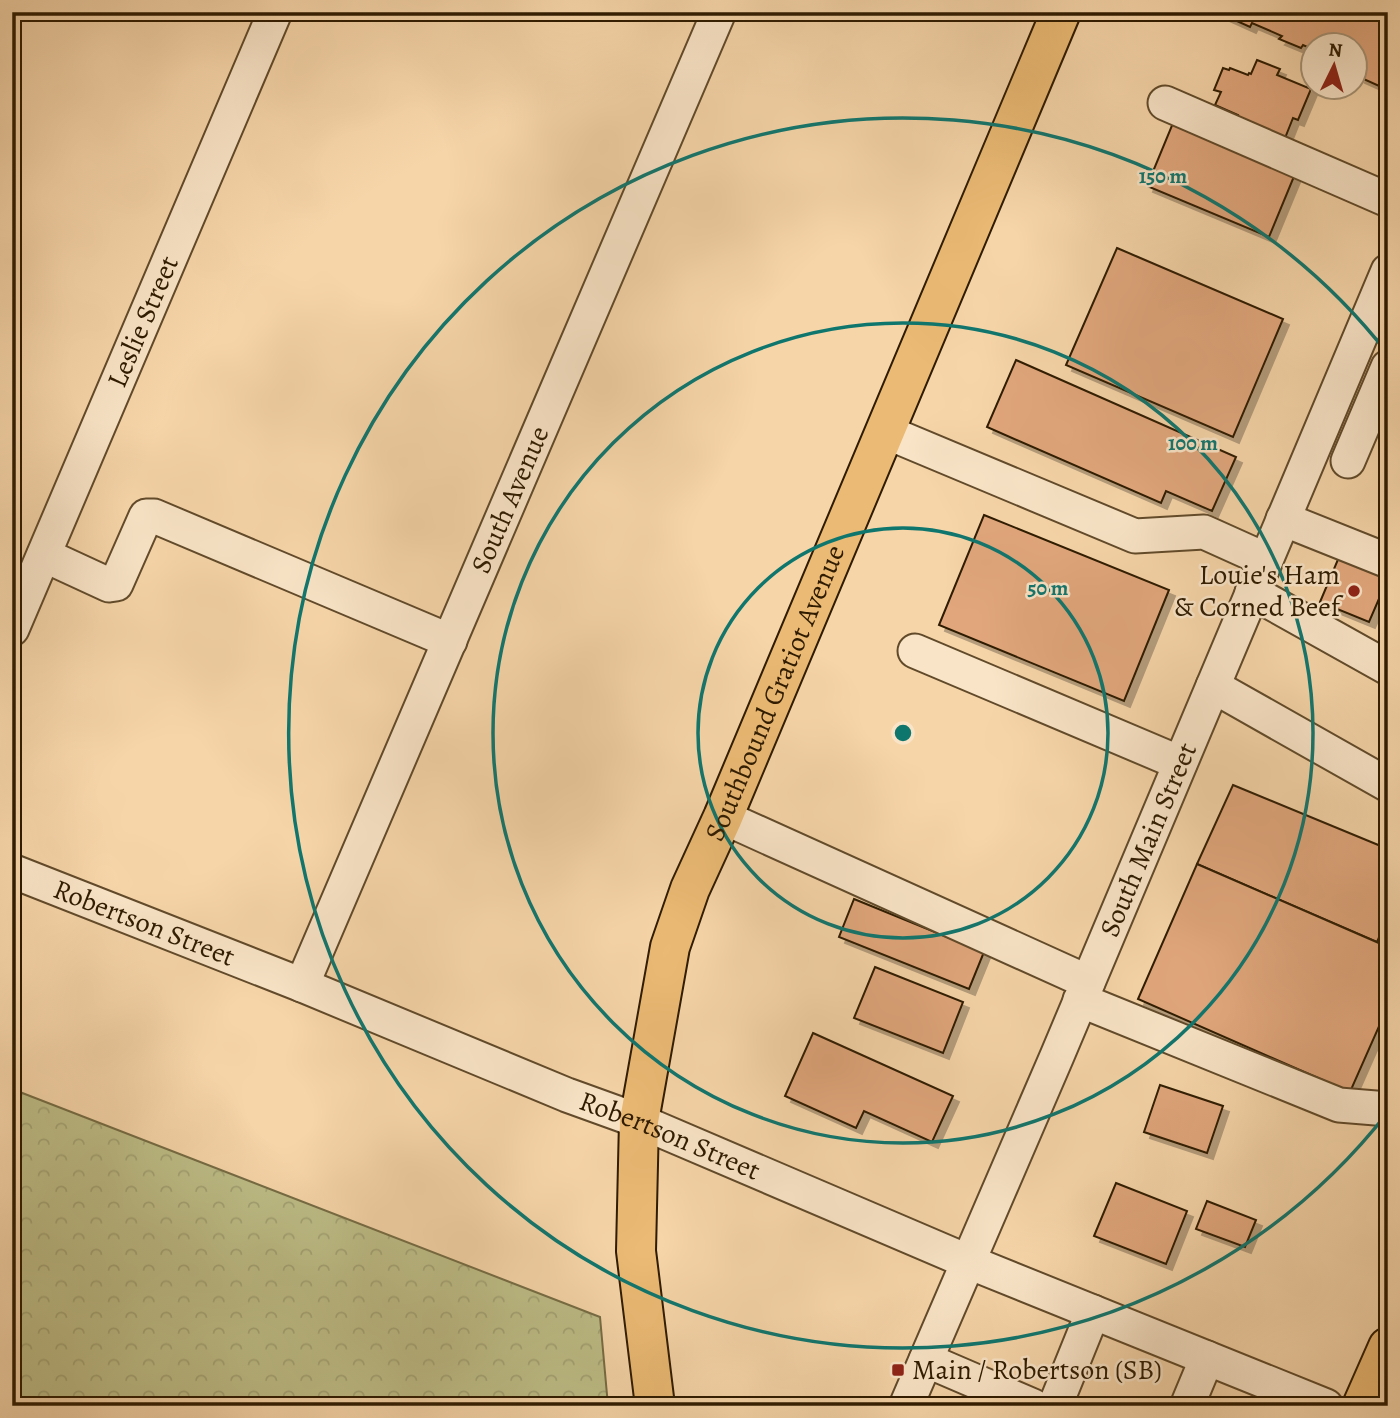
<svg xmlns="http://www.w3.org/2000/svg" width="1400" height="1418" viewBox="0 0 1400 1418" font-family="Alegreya,serif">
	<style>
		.forest { fill: url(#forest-crowns); stroke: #766c44; stroke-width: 2 }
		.building { fill: #e1a67c; stroke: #2f1b00; stroke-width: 2; filter: url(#shadow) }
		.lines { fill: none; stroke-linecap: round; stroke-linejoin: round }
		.minor-casing { stroke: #614a2a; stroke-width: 37 }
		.major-casing { stroke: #2f1b00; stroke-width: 42 }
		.minor { stroke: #f9e4c7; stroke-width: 33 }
		.major { stroke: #ebba74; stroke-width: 38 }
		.ring { fill: none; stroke: #0f766e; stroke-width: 3.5 }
		.poi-dot { fill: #8f2418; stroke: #f9e4c7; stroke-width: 2.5 }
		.labels { text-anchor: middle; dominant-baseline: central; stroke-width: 5; stroke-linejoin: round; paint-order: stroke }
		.street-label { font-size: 28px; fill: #2f1b00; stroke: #f9e4c7 }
		.poi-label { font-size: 28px; fill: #2f1b00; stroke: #f9e4c7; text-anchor: end }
		.centre { fill: #0f766e; stroke: #f9e4c7; stroke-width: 3.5 }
		.ring-label { font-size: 21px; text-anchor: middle; font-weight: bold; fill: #0f766e; stroke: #f9e4c7; stroke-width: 5; stroke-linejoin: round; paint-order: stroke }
	</style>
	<defs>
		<pattern id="forest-crowns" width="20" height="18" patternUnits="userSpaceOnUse" patternTransform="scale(1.75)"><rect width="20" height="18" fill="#bdbd87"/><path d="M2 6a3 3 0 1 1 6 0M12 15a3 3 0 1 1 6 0" fill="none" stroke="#a3a273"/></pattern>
		<filter id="shadow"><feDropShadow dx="6" dy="6" stdDeviation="0" flood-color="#0004"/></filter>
	</defs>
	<rect width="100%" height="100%" fill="#f6d5a9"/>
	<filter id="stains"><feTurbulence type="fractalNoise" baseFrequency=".00286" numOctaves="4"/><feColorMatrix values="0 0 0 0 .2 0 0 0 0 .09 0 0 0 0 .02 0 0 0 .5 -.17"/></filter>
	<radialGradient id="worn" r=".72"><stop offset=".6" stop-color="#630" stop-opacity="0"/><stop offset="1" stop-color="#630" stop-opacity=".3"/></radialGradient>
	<polygon class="forest" points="12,1089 600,1317 608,1406 12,1406"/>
	<g class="building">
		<polygon points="1217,12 1376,12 1388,17 1388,90 1359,77 1360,74 1354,72 1354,46 1312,46 1312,49 1303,45 1301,48 1279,39 1282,36 1252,23 1250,27"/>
		<polygon points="1257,60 1280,69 1277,75 1311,89 1298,120 1293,118 1285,138 1236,121 1238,115 1215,105 1221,92 1214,90 1223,68 1229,70 1230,68 1248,75 1249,73 1251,74"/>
		<polygon points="1173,123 1295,174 1269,237 1147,186"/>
		<polygon points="1117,248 1283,319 1233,437 1066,365"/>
		<polygon points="1016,360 1236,457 1212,511 1166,491 1161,503 987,427"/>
		<polygon points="984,515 1169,590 1124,701 939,625"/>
		<polygon points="1339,557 1388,578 1369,622 1320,602"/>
		<polygon points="1233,785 1388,849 1388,917 1377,942 1197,864"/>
		<polygon points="1197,864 1388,947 1388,1006 1350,1092 1138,999"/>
		<polygon points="854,899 984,952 969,989 839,937"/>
		<polygon points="875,967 963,1002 943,1053 854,1018"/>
		<polygon points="813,1033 953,1096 932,1142 864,1111 856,1128 785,1096"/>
		<polygon points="1160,1085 1223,1106 1207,1153 1144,1132"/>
		<polygon points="1116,1183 1187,1211 1166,1264 1094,1236"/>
		<polygon points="1207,1201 1256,1220 1245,1247 1196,1229"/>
	</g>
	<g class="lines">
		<g class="minor-casing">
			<g id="minor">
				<polyline points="1165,103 1388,200"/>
				<polyline points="884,431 1135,536 1204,532 1266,560"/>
				<polyline points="1348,461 1388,367"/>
				<polyline points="1283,519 1388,561"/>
				<polyline points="44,555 109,585 116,584 146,516 154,516 450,641"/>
				<polyline points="1252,592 1388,668"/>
				<path id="s1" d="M12 629 275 12"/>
				<polyline points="915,651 1180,763"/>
				<polyline points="1213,686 1388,785"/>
				<polyline points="723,817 1088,982"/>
				<path id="s2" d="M12 871 302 985 567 1095 639 1121 969 1262 1326 1406"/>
				<path id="s3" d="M302 985 719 12"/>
				<polyline points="1080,1000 1339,1105 1388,1109"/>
				<polyline points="926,1360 1033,1406"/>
				<path id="s4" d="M906 1406 1057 1056 1388 271"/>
				<polyline points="1055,1406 1093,1312"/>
				<polyline points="1187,1406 1207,1358"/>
			</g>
		</g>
		<g class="major-casing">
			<g id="major">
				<path id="s5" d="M655 1406 636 1251 639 1121 670 947 690 889 723 817 1061 12"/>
				<polyline points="1362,1406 1388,1347"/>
			</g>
		</g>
		<use href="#minor" class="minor"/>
		<use href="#major" class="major"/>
	</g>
	<g class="ring">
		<circle cx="903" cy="733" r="205"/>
		<circle cx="903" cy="733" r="410"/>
		<path d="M1388 1112A615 615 0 1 1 1388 354"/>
	</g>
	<g class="poi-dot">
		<circle cx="1354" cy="591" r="7"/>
		<rect x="891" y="1363" width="14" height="14" rx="3.5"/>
	</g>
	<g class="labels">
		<g class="street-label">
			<text stroke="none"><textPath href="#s1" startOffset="334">Leslie Street</textPath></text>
			<text stroke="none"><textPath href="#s3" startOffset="528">South Avenue</textPath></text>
			<text stroke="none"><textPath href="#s5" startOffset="738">Southbound Gratiot Avenue</textPath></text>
			<text stroke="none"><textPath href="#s4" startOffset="616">South Main Street</textPath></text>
			<text stroke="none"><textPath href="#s2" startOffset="142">Robertson Street</textPath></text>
			<text stroke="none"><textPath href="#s2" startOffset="709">Robertson Street</textPath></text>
		</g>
		<g class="poi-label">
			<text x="1340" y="575">Louie's Ham<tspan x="1340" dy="32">&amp; Corned Beef</tspan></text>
			<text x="912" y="1370" text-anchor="start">Main / Robertson (SB)</text>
		</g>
	</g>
	<circle cx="903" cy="733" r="10" class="centre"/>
	<g class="ring-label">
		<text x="1163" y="183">150 m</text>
		<text x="1193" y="450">100 m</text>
		<text x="1048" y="595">50 m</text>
	</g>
	<rect width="1400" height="1418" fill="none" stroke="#f6d5a9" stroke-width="42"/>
	<rect x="14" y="14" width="1372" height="1390" fill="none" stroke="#2f1b00" stroke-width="3.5"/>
	<rect x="21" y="21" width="1358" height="1376" fill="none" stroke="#2f1b00" stroke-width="2"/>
	<g transform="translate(1334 66) rotate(5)"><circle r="33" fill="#f9e4c7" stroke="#a89477" stroke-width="2"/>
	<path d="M0-5L12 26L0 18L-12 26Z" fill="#8f2418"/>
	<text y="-10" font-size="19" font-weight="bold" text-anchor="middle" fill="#2f1b00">N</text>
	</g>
	<rect width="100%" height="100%" filter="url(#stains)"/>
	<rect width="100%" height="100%" fill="url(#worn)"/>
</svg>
